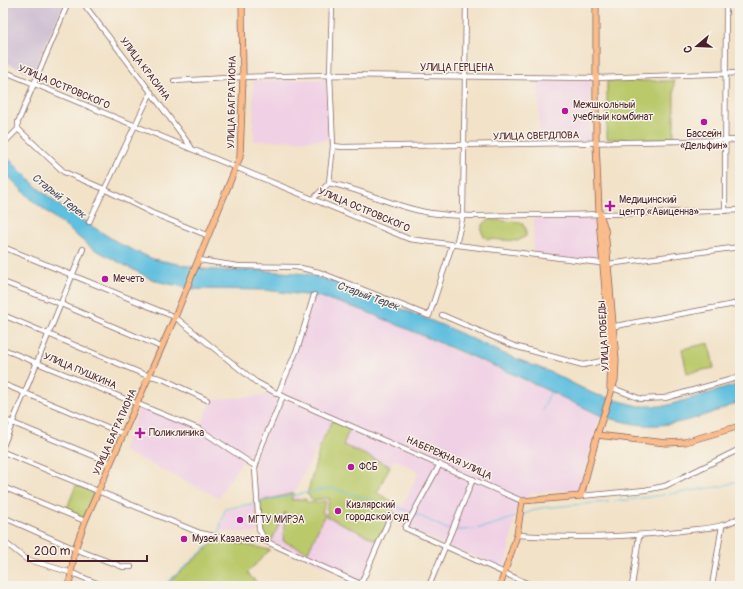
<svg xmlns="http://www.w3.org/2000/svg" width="743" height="589" viewBox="0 0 743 589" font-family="Pangolin,sans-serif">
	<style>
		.built { fill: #f0d0e5 }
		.industrial { fill: #cebed2 }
		.green { fill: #bac96b; stroke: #82744b }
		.water { fill: #61c0df; stroke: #567085 }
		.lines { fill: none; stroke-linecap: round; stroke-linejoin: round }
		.stream { stroke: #61c0df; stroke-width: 1 }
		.minor-casing { stroke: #856362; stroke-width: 6 }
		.major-casing { stroke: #856362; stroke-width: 7 }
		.minor { stroke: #fff; stroke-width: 4.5 }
		.major { stroke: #f9bc8a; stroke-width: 5.5 }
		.poi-dot { fill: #b5179e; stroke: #f7f3e8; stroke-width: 1.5 }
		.labels { text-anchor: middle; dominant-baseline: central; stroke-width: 3; stroke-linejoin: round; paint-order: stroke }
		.street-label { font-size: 10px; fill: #4a1f2b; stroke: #f7f3e8 }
		.poi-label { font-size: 10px; fill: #4a1f2b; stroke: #f7f3e8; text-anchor: start }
		.water-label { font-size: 11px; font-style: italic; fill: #514f61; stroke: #f7f3e8 }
	</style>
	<rect width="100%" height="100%" fill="#f7f3e8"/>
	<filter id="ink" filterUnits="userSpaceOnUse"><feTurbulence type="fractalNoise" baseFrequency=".025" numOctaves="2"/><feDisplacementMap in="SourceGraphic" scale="8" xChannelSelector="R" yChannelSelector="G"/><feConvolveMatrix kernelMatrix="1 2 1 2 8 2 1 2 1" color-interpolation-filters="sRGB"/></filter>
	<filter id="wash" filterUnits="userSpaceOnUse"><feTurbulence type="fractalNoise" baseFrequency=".012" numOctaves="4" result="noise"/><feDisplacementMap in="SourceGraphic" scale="16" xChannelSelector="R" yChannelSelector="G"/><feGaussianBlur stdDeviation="0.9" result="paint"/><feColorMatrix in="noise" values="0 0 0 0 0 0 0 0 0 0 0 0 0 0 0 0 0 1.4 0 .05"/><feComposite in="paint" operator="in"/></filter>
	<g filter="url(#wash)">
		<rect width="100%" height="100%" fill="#f2e2c8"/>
		<g class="built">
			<polygon points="326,79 328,140 254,141 253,81"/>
			<polygon points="590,80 590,142 539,142 539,81"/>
			<polygon points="534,218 593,218 598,262 533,254"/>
			<polygon points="314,295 375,315 450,349 497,368 600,415 579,490 543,491 530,494 522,501 518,500 505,570 492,563 446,546 390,519 394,501 403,505 419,472 394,459 390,466 343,445 351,425 333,418 294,493 257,502 255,468 243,460 228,482 219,498 122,450 141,406 199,429 212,400 278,394"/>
			<polygon points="294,495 345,521 386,523 361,583 271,542"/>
			<polygon points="255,505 257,533 220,531 226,510"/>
		</g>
		<polygon class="industrial" points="3,3 64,3 32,74 3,61"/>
		<g class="green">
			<polygon points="607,81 674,81 674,140 607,139"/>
			<path d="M489 220 521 222 526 229V236L518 241 487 239C479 233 480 224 489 220Z"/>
			<polygon points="709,343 714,368 687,373 682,349"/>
			<polygon points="333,420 350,428 343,445 390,466 377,493 394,502 391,517 378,541 326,516 328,511 326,509 330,498 311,500 309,495 307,495 321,443"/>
			<polygon points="76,485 94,492 85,518 66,511"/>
			<path d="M294 493 291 500 306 499 307 503 326 501 322 512 325 514 308 552 283 541 285 512 271 542C256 535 258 516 257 502Z"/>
			<polygon points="218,539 270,550 248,572 250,576 261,586 164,586"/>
		</g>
		<path class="water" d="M3 153 38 188 64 209 122 245 153 259 203 269 228 271 255 270 307 274 338 283 449 328 502 353 550 372 594 394 638 406H665L740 384V402C709 414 678 427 644 425 631 424 617 420 604 417L515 375 365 311 321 297 265 290 193 289 160 282 149 278 92 248 31 199 3 171Z"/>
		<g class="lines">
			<g class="stream">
				<polyline points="542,411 550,393"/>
				<polyline points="259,502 331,488 412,512"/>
				<polyline points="414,513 449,530"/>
				<polyline points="522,515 540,508 629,500 723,486 740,480"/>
				<path d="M455 530C476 531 498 524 517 516"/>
				<polyline points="218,535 225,509 256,503"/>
				<polyline points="163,586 217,538"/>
			</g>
		</g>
	</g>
	<g filter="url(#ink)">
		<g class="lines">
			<g class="minor-casing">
				<g id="minor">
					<polyline points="83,3 144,83 191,147"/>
					<polyline points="3,71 409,239 608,264 740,247"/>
					<polyline points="174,81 243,77 330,75 596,78 740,73"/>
					<polyline points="18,129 64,172 104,189 152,213 209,236"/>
					<polyline points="3,144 18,129 18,122 68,3"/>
					<polyline points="333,146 343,147 740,140"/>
					<path d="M329 183C364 190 396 208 431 213 463 218 496 215 528 215 599 215 669 212 740 210"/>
					<polyline points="314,198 329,183 333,146 330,75 332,3"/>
					<polyline points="725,211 726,3"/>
					<polyline points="89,222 151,92"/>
					<polyline points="456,245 463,215 466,3"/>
					<polyline points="3,247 175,317 256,382 278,394 522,501"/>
					<polyline points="199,260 238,266 296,267 319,272 429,316 452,245"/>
					<polyline points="3,282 61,304 161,347"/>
					<polyline points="3,315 143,374 163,379 207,400"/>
					<polyline points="442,315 514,346 583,365 611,359"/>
					<polyline points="610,327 740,303"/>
					<polyline points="3,349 199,429 255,466"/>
					<polyline points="3,384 124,434"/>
					<polyline points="610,387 641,399 665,398 740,377"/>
					<polyline points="278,394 298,347 314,295"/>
					<polyline points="3,419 111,463"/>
					<polyline points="3,446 83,249"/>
					<polyline points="3,452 200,533 219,537 265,541 365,586"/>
					<polyline points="440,464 405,528 533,586"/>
					<polyline points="3,487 85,521"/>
					<polyline points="581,496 645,490 665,486 740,449"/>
					<polyline points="3,517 75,549 123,567 131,567"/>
					<path d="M517 535C572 539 626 537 681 531 702 528 723 529 740 517"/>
					<polyline points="3,541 26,559 72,573 104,586"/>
					<polyline points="265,541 259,529 255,468 262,445 283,396"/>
					<polyline points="360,586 391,515"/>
					<polyline points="429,586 473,479"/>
					<polyline points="632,586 639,536"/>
					<polyline points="712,586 722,526"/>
				</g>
			</g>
			<g class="major-casing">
				<g id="major">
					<polyline points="599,219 611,359 610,388"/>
					<polyline points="597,435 666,443 685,442 740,426"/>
					<polyline points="69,586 75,549 85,521 175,317 240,157 243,77 242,3"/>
					<polyline points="500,586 517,535 522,501 581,496 597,435 615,380 616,360 605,229 599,211 596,143 596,3"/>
				</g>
			</g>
			<use href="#minor" class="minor"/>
			<use href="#major" class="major"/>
		</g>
	</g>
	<g class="poi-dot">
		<circle cx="565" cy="111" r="4"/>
		<circle cx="704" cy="122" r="4"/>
		<path d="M608 200h4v4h4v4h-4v4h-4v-4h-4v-4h4z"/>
		<circle cx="105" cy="279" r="4"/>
		<path d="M138 427h4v4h4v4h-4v4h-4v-4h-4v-4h4z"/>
		<circle cx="351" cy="467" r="4"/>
		<circle cx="338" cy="511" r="4"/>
		<circle cx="240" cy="520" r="4"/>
		<circle cx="184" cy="539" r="4"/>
	</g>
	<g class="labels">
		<g class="street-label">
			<text x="457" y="68">УЛИЦА ГЕРЦЕНА</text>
			<text transform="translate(145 69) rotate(53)">УЛИЦА КРАСИНА</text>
			<text transform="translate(64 87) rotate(23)">УЛИЦА ОСТРОВСКОГО</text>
			<text transform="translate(232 102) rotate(-89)">УЛИЦА БАГРАТИОНА</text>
			<text transform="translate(536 136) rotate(-1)">УЛИЦА СВЕРДЛОВА</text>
			<text transform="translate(364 210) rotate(23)">УЛИЦА ОСТРОВСКОГО</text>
			<text transform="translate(604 336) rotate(-93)">УЛИЦА ПОБЕДЫ</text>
			<text transform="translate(80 371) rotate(23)">УЛИЦА ПУШКИНА</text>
			<text transform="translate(115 432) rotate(-66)">УЛИЦА БАГРАТИОНА</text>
			<text transform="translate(449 458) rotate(24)">НАБЕРЕЖНАЯ УЛИЦА</text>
		</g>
		<g class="poi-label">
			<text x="573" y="105">Межшкольный<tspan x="573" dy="12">учебный комбинат</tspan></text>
			<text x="704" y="134" text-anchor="middle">Бассейн<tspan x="704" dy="12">«Дельфин»</tspan></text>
			<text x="619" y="200">Медицинский<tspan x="619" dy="12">центр «Авиценна»</tspan></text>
			<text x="113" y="279">Мечеть</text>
			<text x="149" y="433">Поликлиника</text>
			<text x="359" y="467">ФСБ</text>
			<text x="346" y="505">Кизлярский<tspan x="346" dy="12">городской суд</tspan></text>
			<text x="248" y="520">МГТУ МИРЭА</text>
			<text x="192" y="539">Музей Казачества</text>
		</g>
		<g class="water-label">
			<text transform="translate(59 196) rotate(38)">Старый Терек</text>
			<text transform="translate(368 296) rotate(20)">Старый Терек</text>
		</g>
	</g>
	<rect width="743" height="589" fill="none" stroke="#f7f3e8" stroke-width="16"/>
	<g transform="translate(697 46) rotate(251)" stroke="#f7f3e8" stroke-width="3" paint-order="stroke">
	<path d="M0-3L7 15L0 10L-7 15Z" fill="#4a1f2b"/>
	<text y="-6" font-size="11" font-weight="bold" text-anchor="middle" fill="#4a1f2b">С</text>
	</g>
	<path d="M28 555v6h119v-6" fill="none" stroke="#4a1f2b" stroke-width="2"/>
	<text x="34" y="555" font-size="12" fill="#4a1f2b" stroke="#f7f3e8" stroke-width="3" paint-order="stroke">200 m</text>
</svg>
